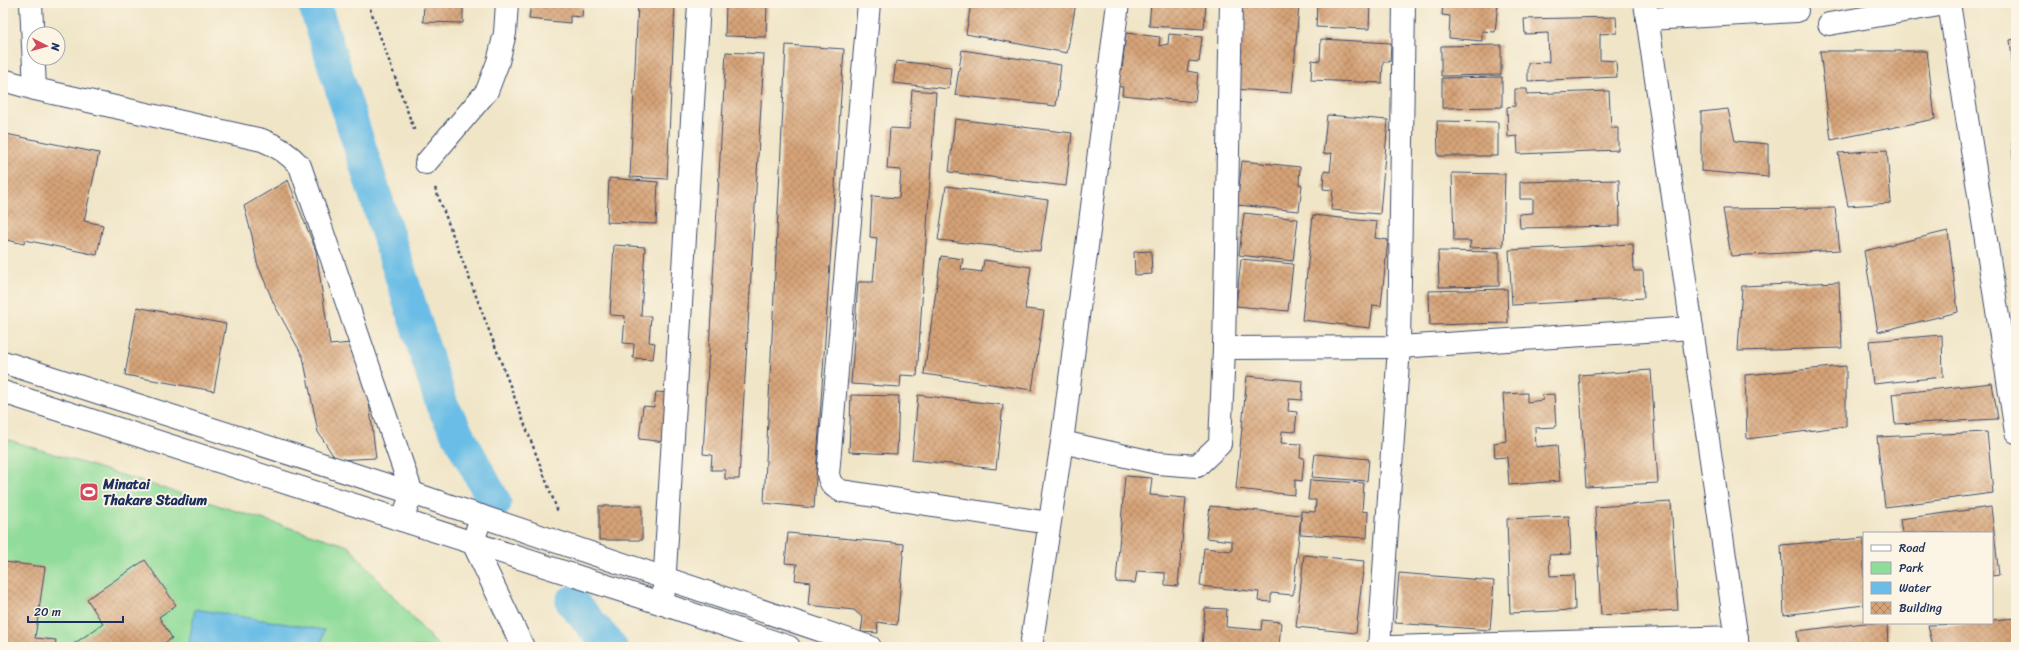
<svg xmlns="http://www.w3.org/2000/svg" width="2019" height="650" viewBox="0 0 2019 650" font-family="Sriracha,sans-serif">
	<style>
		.green { fill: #90dc9a; stroke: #56867c }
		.water { fill: #6abde6; stroke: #4276a2 }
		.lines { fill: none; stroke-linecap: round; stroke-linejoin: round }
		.canal { stroke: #6abde6; stroke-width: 33 }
		.building { fill: url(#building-cross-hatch) }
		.street-casing { stroke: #3b4a6e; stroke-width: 24 }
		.secondary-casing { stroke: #3b4a6e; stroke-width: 24 }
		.path { stroke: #3b4a6e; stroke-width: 2.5; stroke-dasharray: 3 3; stroke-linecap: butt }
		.street { stroke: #fff; stroke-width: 22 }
		.secondary { stroke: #fff; stroke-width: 22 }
		.labels { text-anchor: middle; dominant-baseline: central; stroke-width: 4; stroke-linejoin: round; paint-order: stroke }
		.poi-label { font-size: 14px; font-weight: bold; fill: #1b2f5e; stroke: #fcf5e5; text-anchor: start }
	</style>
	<defs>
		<pattern id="building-cross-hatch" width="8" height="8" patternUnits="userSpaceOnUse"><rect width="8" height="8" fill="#d6a377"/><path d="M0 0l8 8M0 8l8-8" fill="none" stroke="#ad8565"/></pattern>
	</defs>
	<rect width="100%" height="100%" fill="#fcf5e5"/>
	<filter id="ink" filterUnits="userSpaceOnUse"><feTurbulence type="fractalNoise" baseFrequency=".025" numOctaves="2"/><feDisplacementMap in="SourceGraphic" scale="8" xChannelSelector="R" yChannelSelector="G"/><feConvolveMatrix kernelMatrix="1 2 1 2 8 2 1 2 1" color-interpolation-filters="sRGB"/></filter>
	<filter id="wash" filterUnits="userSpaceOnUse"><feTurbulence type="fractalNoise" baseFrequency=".012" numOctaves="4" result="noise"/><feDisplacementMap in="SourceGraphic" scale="16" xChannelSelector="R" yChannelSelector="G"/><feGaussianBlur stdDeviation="0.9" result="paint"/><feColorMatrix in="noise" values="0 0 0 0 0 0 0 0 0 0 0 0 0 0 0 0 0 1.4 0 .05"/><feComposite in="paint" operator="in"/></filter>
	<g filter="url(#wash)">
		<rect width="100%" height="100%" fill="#f0e5c7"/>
		<polygon class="green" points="3,438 348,546 439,647 3,647"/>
		<polygon class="water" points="195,609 324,630 321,647 188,647"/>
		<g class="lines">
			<g class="canal">
				<polyline points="314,3 442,405 495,503"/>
				<polyline points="572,602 611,647"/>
			</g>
		</g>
		<g id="blocks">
			<g class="building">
				<polygon points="424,3 463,3 463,23 423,22"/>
				<polygon points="531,3 583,3 582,17 570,16 570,23 529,19"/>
				<polygon points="638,3 675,3 667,179 630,177"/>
				<polygon points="726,3 767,3 766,37 725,36"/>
				<polygon points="971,3 1076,3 1067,53 966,34"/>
				<polygon points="1151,3 1206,3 1204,29 1149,26"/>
				<polygon points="1240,3 1299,5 1292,93 1234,89"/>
				<polygon points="1317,3 1370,3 1369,29 1316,27"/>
				<polygon points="1443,3 1498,3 1495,32 1482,31 1482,41 1449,38 1450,16 1442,15"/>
				<polygon points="1616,17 1617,33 1600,34 1600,60 1616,61 1617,77 1528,81 1528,63 1549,62 1548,33 1525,34 1524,19"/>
				<polygon points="1126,33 1160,37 1159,46 1168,44 1169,34 1202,37 1199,62 1189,61 1187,71 1198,73 1195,102 1122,95 1123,87 1110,86 1112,69 1122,70"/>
				<polygon points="1321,39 1391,43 1390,62 1383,61 1382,83 1311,80 1312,60 1320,61"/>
				<polygon points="2016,39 2016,86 2015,86 2010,40"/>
				<polygon points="786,45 844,49 814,508 764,503"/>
				<polygon points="1501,45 1501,75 1441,76 1441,46"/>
				<polygon points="962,50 1061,65 1056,106 955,95"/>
				<polygon points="1820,51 1927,51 1935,119 1831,140"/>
				<polygon points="726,52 764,54 739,479 725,479 725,470 711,470 712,455 703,454"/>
				<polygon points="896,61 951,67 949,89 893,83"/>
				<polygon points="1502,77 1502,107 1442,108 1442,78"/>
				<polygon points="1515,89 1527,89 1527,94 1609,91 1611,128 1618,128 1618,150 1518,154 1517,136 1508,137 1507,107 1515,106"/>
				<polygon points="912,90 936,92 917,376 901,375 900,387 851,384 858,282 873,282 877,238 870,237 872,196 899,198 901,170 887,169 890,128 909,129"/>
				<polygon points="1728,109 1735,141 1768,144 1768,177 1701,171 1701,112"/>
				<polygon points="1327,115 1388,120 1380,214 1331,210 1333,190 1323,189 1324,171 1330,172 1332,153 1323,154"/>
				<polygon points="955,119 1072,133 1066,186 949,172"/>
				<polygon points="1437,121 1498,122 1498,156 1438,156"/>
				<polygon points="6,134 99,153 84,221 103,225 97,255 25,240 24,244 3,239 3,148"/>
				<polygon points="2016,141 2016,159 2013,159 2012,142"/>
				<polygon points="1887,150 1891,203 1848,206 1838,153"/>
				<polygon points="1242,161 1300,167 1299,184 1302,185 1299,211 1237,205"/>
				<polygon points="1452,173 1505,174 1503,247 1469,248 1471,241 1454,241"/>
				<polygon points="609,178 658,182 656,224 607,222"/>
				<polygon points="288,180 316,251 330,345 351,343 369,401 376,458 336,460 318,432 303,357 274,304 257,263 252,236 244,206"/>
				<polygon points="1619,180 1620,226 1520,228 1519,214 1533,213 1533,199 1520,199 1520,182"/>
				<polygon points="946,186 1048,200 1040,251 938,240"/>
				<polygon points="1835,208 1840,250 1731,256 1723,209"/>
				<polygon points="1244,213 1298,219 1293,261 1239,255"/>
				<polygon points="1313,215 1377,222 1375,238 1388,240 1381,306 1373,305 1370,328 1302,320"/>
				<polygon points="1948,231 1958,312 1878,332 1864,251"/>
				<polygon points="1633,244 1634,271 1643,271 1644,298 1512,305 1509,250"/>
				<polygon points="614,245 645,247 641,316 651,316 649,342 655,343 653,359 633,358 634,344 623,343 625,316 610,315"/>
				<polygon points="1151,251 1152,274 1135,275 1134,252"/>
				<polygon points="1438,251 1499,252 1499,286 1439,287"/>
				<polygon points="941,256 963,259 961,269 982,272 984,260 1031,267 1025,309 1044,311 1032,390 924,374"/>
				<polygon points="1241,259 1293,264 1288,311 1236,306"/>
				<polygon points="1839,282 1842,348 1738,351 1742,286"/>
				<polygon points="1507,289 1508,323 1430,325 1429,291"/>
				<polygon points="137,307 226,324 214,391 125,375"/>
				<polygon points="1942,335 1943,377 1873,384 1869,341"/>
				<polygon points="1846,366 1846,426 1747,439 1745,375"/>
				<polygon points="1651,370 1658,483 1586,487 1579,375"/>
				<polygon points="1247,376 1303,381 1302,400 1289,399 1288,411 1297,412 1295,432 1282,431 1281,443 1301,444 1300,457 1304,458 1302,481 1295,480 1295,495 1236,489"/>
				<polygon points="1992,383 1998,419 1895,424 1892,394"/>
				<polygon points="656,392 671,393 666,442 639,439 643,406 654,407"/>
				<polygon points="1527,393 1527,402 1543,400 1542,395 1554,394 1556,427 1535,428 1536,447 1557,445 1560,481 1509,485 1507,457 1495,458 1494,443 1506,441 1503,394"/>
				<polygon points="851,395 899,396 897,454 849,452"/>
				<polygon points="918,395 1003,405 996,469 912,460"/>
				<polygon points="1987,432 1993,493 1885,507 1877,437"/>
				<polygon points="1315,454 1369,459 1367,481 1312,477"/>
				<polygon points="1125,476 1152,478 1150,495 1186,498 1178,586 1165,585 1165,573 1137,571 1135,583 1116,582"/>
				<polygon points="1310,480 1364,483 1362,511 1368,512 1367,538 1300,534 1301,516 1293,595 1271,593 1271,602 1258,601 1259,592 1200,586 1204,548 1232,551 1232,541 1206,538 1210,506 1301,515 1301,511 1315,512 1316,500 1308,500"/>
				<polygon points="1671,502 1678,610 1601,615 1595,507"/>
				<rect x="599" y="506" width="43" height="34"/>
				<polygon points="1991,507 1999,575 1992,576 1992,533 1902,533 1900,519"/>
				<polygon points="1569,516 1571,554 1549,555 1550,576 1574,575 1575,610 1510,613 1507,519"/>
				<polygon points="788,533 904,544 897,625 877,622 878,633 861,632 863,618 854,610 808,605 810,582 795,580 797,564 785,563"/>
				<polygon points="1864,538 1864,605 1784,615 1781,545"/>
				<polygon points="1304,555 1364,561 1356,633 1296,627"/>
				<polygon points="145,560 176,605 159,617 172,638 159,647 73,647 72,645 103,624 87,599"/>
				<polygon points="5,562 45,567 35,638 56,640 55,647 3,647 3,580"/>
				<polygon points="1399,573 1494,581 1490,630 1395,623"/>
				<polygon points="1205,608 1227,609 1226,627 1261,630 1262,620 1281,622 1279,647 1202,647"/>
				<polygon points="2016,618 2016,647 1933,647 1928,625 1992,623 1992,620"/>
				<polygon points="1865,623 1887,623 1888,647 1799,647 1797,631"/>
			</g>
		</g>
	</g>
	<g filter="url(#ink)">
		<use href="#blocks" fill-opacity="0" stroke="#3b4a6e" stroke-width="1"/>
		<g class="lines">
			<g class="street-casing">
				<g id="street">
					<polyline points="31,3 35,89"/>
					<path d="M869 3 828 474C830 484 833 487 842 491L1049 523"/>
					<polyline points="1645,3 1738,647"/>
					<polyline points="1949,3 2016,432"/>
					<polyline points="1647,19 1797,11"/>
					<polyline points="1829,24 1951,3"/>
					<path d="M3 80 35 89 262 140C278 146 289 154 300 166L412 493 402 520"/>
					<polyline points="426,163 487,91 498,62 505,33 507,3"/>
					<polyline points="1224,348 1399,347 1692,328"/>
					<polyline points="1062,442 1157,463 1197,466 1220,444 1224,348 1231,3"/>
					<polyline points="481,516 473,543 523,647"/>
					<polyline points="663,604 699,3"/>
					<polyline points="1031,647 1062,442 1118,3"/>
					<polyline points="1379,647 1399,347 1404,3"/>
					<polyline points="1390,647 1737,637"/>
				</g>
			</g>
			<g class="secondary-casing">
				<g id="secondary">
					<polyline points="3,362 412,493 870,647"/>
					<polyline points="3,392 663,604 789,647"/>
				</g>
			</g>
			<g class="path">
				<polyline points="368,3 415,132"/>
				<polyline points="435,188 558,512"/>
			</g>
			<use href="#street" class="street"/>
			<use href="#secondary" class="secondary"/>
		</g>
	</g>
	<defs>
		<g id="stadium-square" transform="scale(1)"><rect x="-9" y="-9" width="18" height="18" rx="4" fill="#d1495b" stroke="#fcf5e5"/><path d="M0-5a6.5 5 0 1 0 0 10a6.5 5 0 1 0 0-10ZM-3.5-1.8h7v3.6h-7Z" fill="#fff"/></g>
	</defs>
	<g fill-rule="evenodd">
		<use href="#stadium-square" x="89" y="492"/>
	</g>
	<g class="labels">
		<g class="poi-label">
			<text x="103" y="484">Minatai<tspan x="103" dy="16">Thakare Stadium</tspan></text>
		</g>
	</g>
	<rect width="2019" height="650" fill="none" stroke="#fcf5e5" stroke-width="16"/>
	<rect x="1863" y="532" width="130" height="92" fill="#fcf5e5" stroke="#a2a6af"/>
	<rect x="1871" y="545" width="20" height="6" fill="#ffffff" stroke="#a2a6af"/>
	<text x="1899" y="552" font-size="12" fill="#1b2f5e">Road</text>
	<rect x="1871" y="562" width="20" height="12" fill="#90dc9a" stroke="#a2a6af"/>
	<text x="1899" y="572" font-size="12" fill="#1b2f5e">Park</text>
	<rect x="1871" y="582" width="20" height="12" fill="#6abde6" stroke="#a2a6af"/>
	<text x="1899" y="592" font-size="12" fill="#1b2f5e">Water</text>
	<rect x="1871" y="602" width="20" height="12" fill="url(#building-cross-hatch)" stroke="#a2a6af"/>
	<text x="1899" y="612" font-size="12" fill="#1b2f5e">Building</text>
	<g transform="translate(46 46) rotate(96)"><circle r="19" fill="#fcf5e5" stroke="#a2a6af"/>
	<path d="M0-3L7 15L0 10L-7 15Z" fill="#d1495b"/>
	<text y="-6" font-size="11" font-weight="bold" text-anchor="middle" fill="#1b2f5e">N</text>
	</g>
	<path d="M28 616v6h95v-6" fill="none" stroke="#1b2f5e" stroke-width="2"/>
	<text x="34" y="616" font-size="12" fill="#1b2f5e" stroke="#fcf5e5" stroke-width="3" paint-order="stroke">20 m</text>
</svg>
